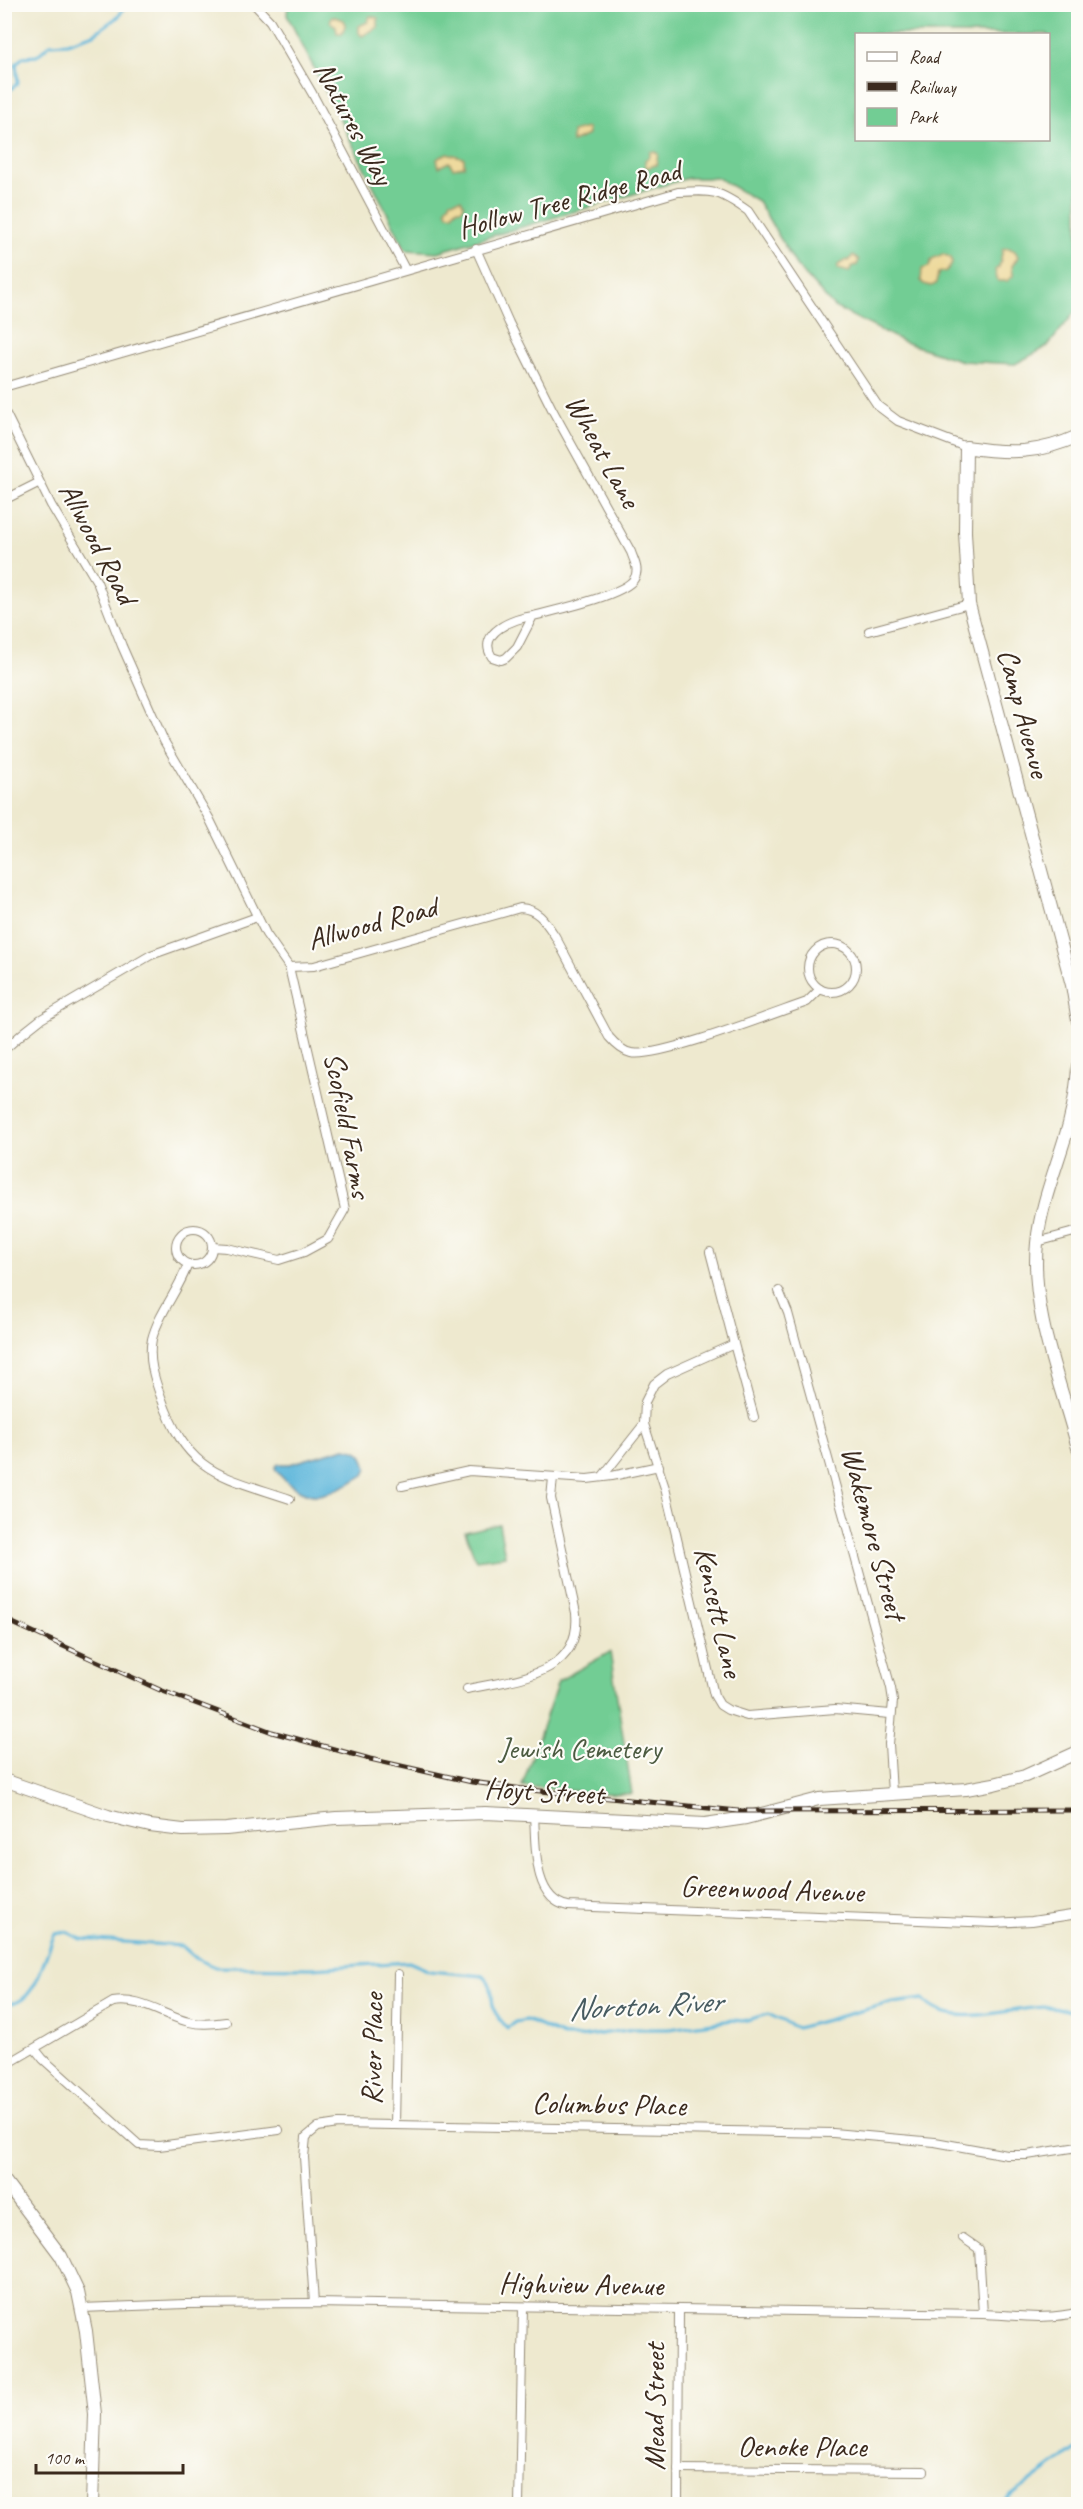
<svg xmlns="http://www.w3.org/2000/svg" width="1083" height="2509" viewBox="0 0 1083 2509" font-family="Caveat,sans-serif">
	<style>
		.green { fill: #72cd94; stroke: #567c59; stroke-width: 1.5; fill-rule: evenodd }
		.sand { fill: #eeda9e; stroke: #94825e; stroke-width: 1.5 }
		.water { fill: #5eb7db; stroke: #4c707c; stroke-width: 1.5 }
		.lines { fill: none; stroke-linecap: round; stroke-linejoin: round }
		.stream { stroke: #5eb7db; stroke-width: 3 }
		.street-casing { stroke: #948a76; stroke-width: 10 }
		.secondary-casing { stroke: #948a76; stroke-width: 14 }
		.primary-casing { stroke: #948a76; stroke-width: 14 }
		.street { stroke: #fff; stroke-width: 8 }
		.secondary { stroke: #fff; stroke-width: 12 }
		.primary { stroke: #fff; stroke-width: 12 }
		.rail-casing { stroke: #3b2a1e; stroke-width: 5 }
		.rail { stroke: #fdfcf7; stroke-width: 3; stroke-dasharray: 9; stroke-linecap: butt }
		.labels { text-anchor: middle; dominant-baseline: central; stroke-width: 4.5; stroke-linejoin: round; paint-order: stroke }
		.street-label { font-size: 30px; fill: #3b2a1e; stroke: #fdfcf7 }
		.park-label { font-size: 30px; fill: #4c5b41; stroke: #fdfcf7 }
		.water-label { font-size: 32px; font-style: italic; fill: #475b60; stroke: #fdfcf7 }
	</style>
	<rect width="100%" height="100%" fill="#fdfcf7"/>
	<filter id="ink" filterUnits="userSpaceOnUse"><feTurbulence type="fractalNoise" baseFrequency=".0167" numOctaves="2"/><feDisplacementMap in="SourceGraphic" scale="12" xChannelSelector="R" yChannelSelector="G"/><feConvolveMatrix kernelMatrix="1 2 1 2 8 2 1 2 1" color-interpolation-filters="sRGB"/></filter>
	<filter id="wash" filterUnits="userSpaceOnUse"><feTurbulence type="fractalNoise" baseFrequency=".008" numOctaves="4" result="noise"/><feDisplacementMap in="SourceGraphic" scale="24" xChannelSelector="R" yChannelSelector="G"/><feGaussianBlur stdDeviation="1.35" result="paint"/><feColorMatrix in="noise" values="0 0 0 0 0 0 0 0 0 0 0 0 0 0 0 0 0 1.4 0 .05"/><feComposite in="paint" operator="in"/></filter>
	<g filter="url(#wash)">
		<rect width="100%" height="100%" fill="#eee9cf"/>
		<g class="green">
			<path d="M288 4 1078 5V308L1047 347 1015 364 962 361 904 342 834 307 796 265 758 201 718 178H688L438 252 406 250 287 15ZM856 34H1048V140H856Z"/>
			<polygon points="499,1524 505,1556 476,1560 465,1532"/>
			<polygon points="610,1652 632,1794 595,1793 522,1786 558,1681"/>
		</g>
		<g class="sand">
			<polygon points="332,16 344,20 345,26 342,33 337,33 336,26 330,22"/>
			<polygon points="370,16 378,18 378,27 362,36 359,33 359,26 368,22"/>
			<polygon points="587,128 588,135 572,142 572,132"/>
			<polygon points="654,151 658,154 656,165 646,168 645,160 650,156 650,152"/>
			<polygon points="447,153 464,158 464,166 453,168 449,162 439,167 437,159"/>
			<polygon points="461,199 464,205 462,209 456,209 453,214 448,214 446,209 451,201"/>
			<polygon points="1009,248 1015,251 1018,257 1012,266 1013,276 1007,281 998,281 995,270 999,267 1003,249"/>
			<polygon points="943,254 951,258 952,264 946,271 938,273 936,284 931,286 924,284 921,281 922,269 929,267 932,259"/>
			<polygon points="853,255 859,260 857,265 853,266 849,272 838,269 838,265 846,260 849,261"/>
		</g>
		<path class="water" d="M345 1448C360 1450 364 1454 367 1469L364 1475C355 1481 329 1494 319 1495 304 1497 281 1480 275 1468L278 1464H290Z"/>
		<g class="lines">
			<g class="stream">
				<polyline points="4,95 18,83 16,64 23,57 37,56 50,44 67,43 94,34 119,16 126,4"/>
				<path d="M4 2003C36 2010 44 1954 55 1934L67 1932 81 1939 182 1946 197 1959 215 1967 312 1968 409 1962 430 1971 483 1976C496 1986 489 1999 495 2012 498 2017 503 2023 507 2028L515 2022 526 2020 566 2037H580L634 2029H669L733 2020 743 2021 768 2014 797 2028 886 2004 923 1999C950 2032 1014 2005 1051 2007 1060 2008 1070 2011 1078 2013"/>
				<polyline points="1000,2504 1078,2447"/>
			</g>
		</g>
	</g>
	<g filter="url(#ink)">
		<g class="lines">
			<g class="street-casing">
				<g id="street">
					<polyline points="254,4 270,21 312,93 405,269"/>
					<path d="M476 249 509 323 553 411 631 552C634 561 640 570 634 579 625 595 553 611 533 616L517 647 506 658 501 660 492 657C476 633 514 618 533 616"/>
					<path d="M4 387 678 192C714 190 718 190 748 211L878 406 898 421 966 447"/>
					<polyline points="4,410 51,505 97,582 122,646 164,741 209,818 266,934 289,967 345,1209 328,1239 304,1252 279,1260 227,1248 212,1247"/>
					<polyline points="4,500 38,483"/>
					<polyline points="869,631 969,604"/>
					<circle cx="832" cy="968" r="24"/>
					<path d="M289 967 314 966 520 908C538 909 545 921 555 936L609 1037C615 1044 622 1051 631 1053 657 1059 775 1013 807 1002L820 989"/>
					<polyline points="4,1050 22,1034 41,1019 151,955 257,917"/>
					<circle cx="194" cy="1247" r="18"/>
					<polyline points="1037,1242 1078,1231"/>
					<polyline points="710,1252 734,1344"/>
					<path d="M188 1264C179 1290 159 1312 152 1339 148 1359 154 1378 161 1397 188 1474 219 1475 290 1499"/>
					<polyline points="779,1291 788,1313 891,1688 893,1701 889,1744 892,1793"/>
					<polyline points="754,1417 734,1344 667,1374 654,1384 645,1402 644,1424 665,1488 714,1695 720,1705 728,1710 747,1716 835,1709 890,1714"/>
					<polyline points="602,1477 644,1424"/>
					<polyline points="402,1486 469,1471 587,1479 612,1476 659,1466"/>
					<path d="M467 1689C513 1679 582 1677 576 1613L551 1498 553 1478"/>
					<path d="M534 1815C536 1843 532 1899 568 1906L994 1923 1032 1921 1078 1914"/>
					<polyline points="35,2049 43,2059 139,2145 159,2146 279,2130"/>
					<path d="M4 2066 113 2002C139 1997 164 2016 189 2022 201 2025 213 2024 226 2022"/>
					<polyline points="395,2125 398,1974"/>
					<polyline points="963,2238 979,2249 983,2314"/>
					<polyline points="314,2303 304,2157 306,2137 318,2127 338,2124 833,2133 935,2142 1007,2155 1027,2155 1078,2147"/>
					<path d="M82 2308 185 2304 314 2303 983 2314C1014 2315 1048 2321 1078 2312"/>
					<polyline points="678,2469 924,2471"/>
					<polyline points="519,2504 523,2307"/>
					<polyline points="678,2504 679,2309"/>
				</g>
			</g>
			<g class="secondary-casing">
				<g id="secondary">
					<path d="M1078 436C1039 454 1008 454 966 447L965 532 969 604 1072 985 1078 1021"/>
					<path d="M1078 1066C1077 1086 1074 1105 1069 1124 1058 1164 1041 1202 1037 1243 1030 1311 1061 1383 1078 1448"/>
					<polyline points="4,2180 61,2256 78,2292 86,2331 95,2414 92,2504"/>
				</g>
			</g>
			<g class="primary-casing">
				<polyline id="primary" points="4,1780 108,1816 150,1826 183,1830 226,1829 336,1818 485,1813 705,1824 746,1818 819,1799 966,1789 994,1784 1025,1776 1078,1752"/>
			</g>
			<use href="#street" class="street"/>
			<use href="#secondary" class="secondary"/>
			<use href="#primary" class="primary"/>
			<g class="rail-casing">
				<polyline id="rail" points="4,1619 160,1690 272,1732 370,1759 472,1782 531,1790 738,1811 1078,1810"/>
			</g>
			<use href="#rail" class="rail"/>
		</g>
	</g>
	<g class="labels">
		<g class="street-label">
			<text transform="translate(354 123) rotate(62)">Natures Way</text>
			<text transform="translate(569 199) rotate(-15)">Hollow Tree Ridge Road</text>
			<text transform="translate(603 451) rotate(61)">Wheat Lane</text>
			<text transform="translate(98 543) rotate(62)">Allwood Road</text>
			<text transform="translate(1024 713) rotate(75)">Camp Avenue</text>
			<text transform="translate(372 923) rotate(-15)">Allwood Road</text>
			<text transform="translate(348 1125) rotate(79)">Scofield Farms</text>
			<text transform="translate(874 1533) rotate(75)">Wakemore Street</text>
			<text transform="translate(719 1612) rotate(77)">Kensett Lane</text>
			<text transform="translate(544 1791) rotate(3)">Hoyt Street</text>
			<text transform="translate(772 1889) rotate(2)">Greenwood Avenue</text>
			<text transform="translate(372 2049) rotate(-89)">River Place</text>
			<text transform="translate(609 2104) rotate(1)">Columbus Place</text>
			<text transform="translate(581 2284) rotate(1)">Highview Avenue</text>
			<text transform="translate(654 2407) rotate(-90)">Mead Street</text>
			<text x="802" y="2446">Oenoke Place</text>
		</g>
		<g class="park-label">
			<text x="580" y="1748">Jewish Cemetery</text>
		</g>
		<g class="water-label">
			<text transform="translate(645 2005) rotate(-3)">Noroton River</text>
		</g>
	</g>
	<rect width="1083" height="2509" fill="none" stroke="#fdfcf7" stroke-width="24"/>
	<rect x="855" y="33" width="195" height="108" fill="#fdfcf7" stroke="#afa8a0" stroke-width="1.5"/>
	<rect x="867" y="52" width="30" height="9" fill="#ffffff" stroke="#afa8a0" stroke-width="1.5"/>
	<text x="909" y="63" font-size="18" fill="#3b2a1e">Road</text>
	<rect x="867" y="82" width="30" height="9" fill="#3b2a1e" stroke="#afa8a0" stroke-width="1.5"/>
	<text x="909" y="93" font-size="18" fill="#3b2a1e">Railway</text>
	<rect x="867" y="108" width="30" height="18" fill="#72cd94" stroke="#afa8a0" stroke-width="1.5"/>
	<text x="909" y="123" font-size="18" fill="#3b2a1e">Park</text>
	<path d="M36 2464v9h147v-9" fill="none" stroke="#3b2a1e" stroke-width="3"/>
	<text x="45" y="2464" font-size="18" fill="#3b2a1e" stroke="#fdfcf7" stroke-width="4.5" paint-order="stroke">100 m</text>
</svg>
